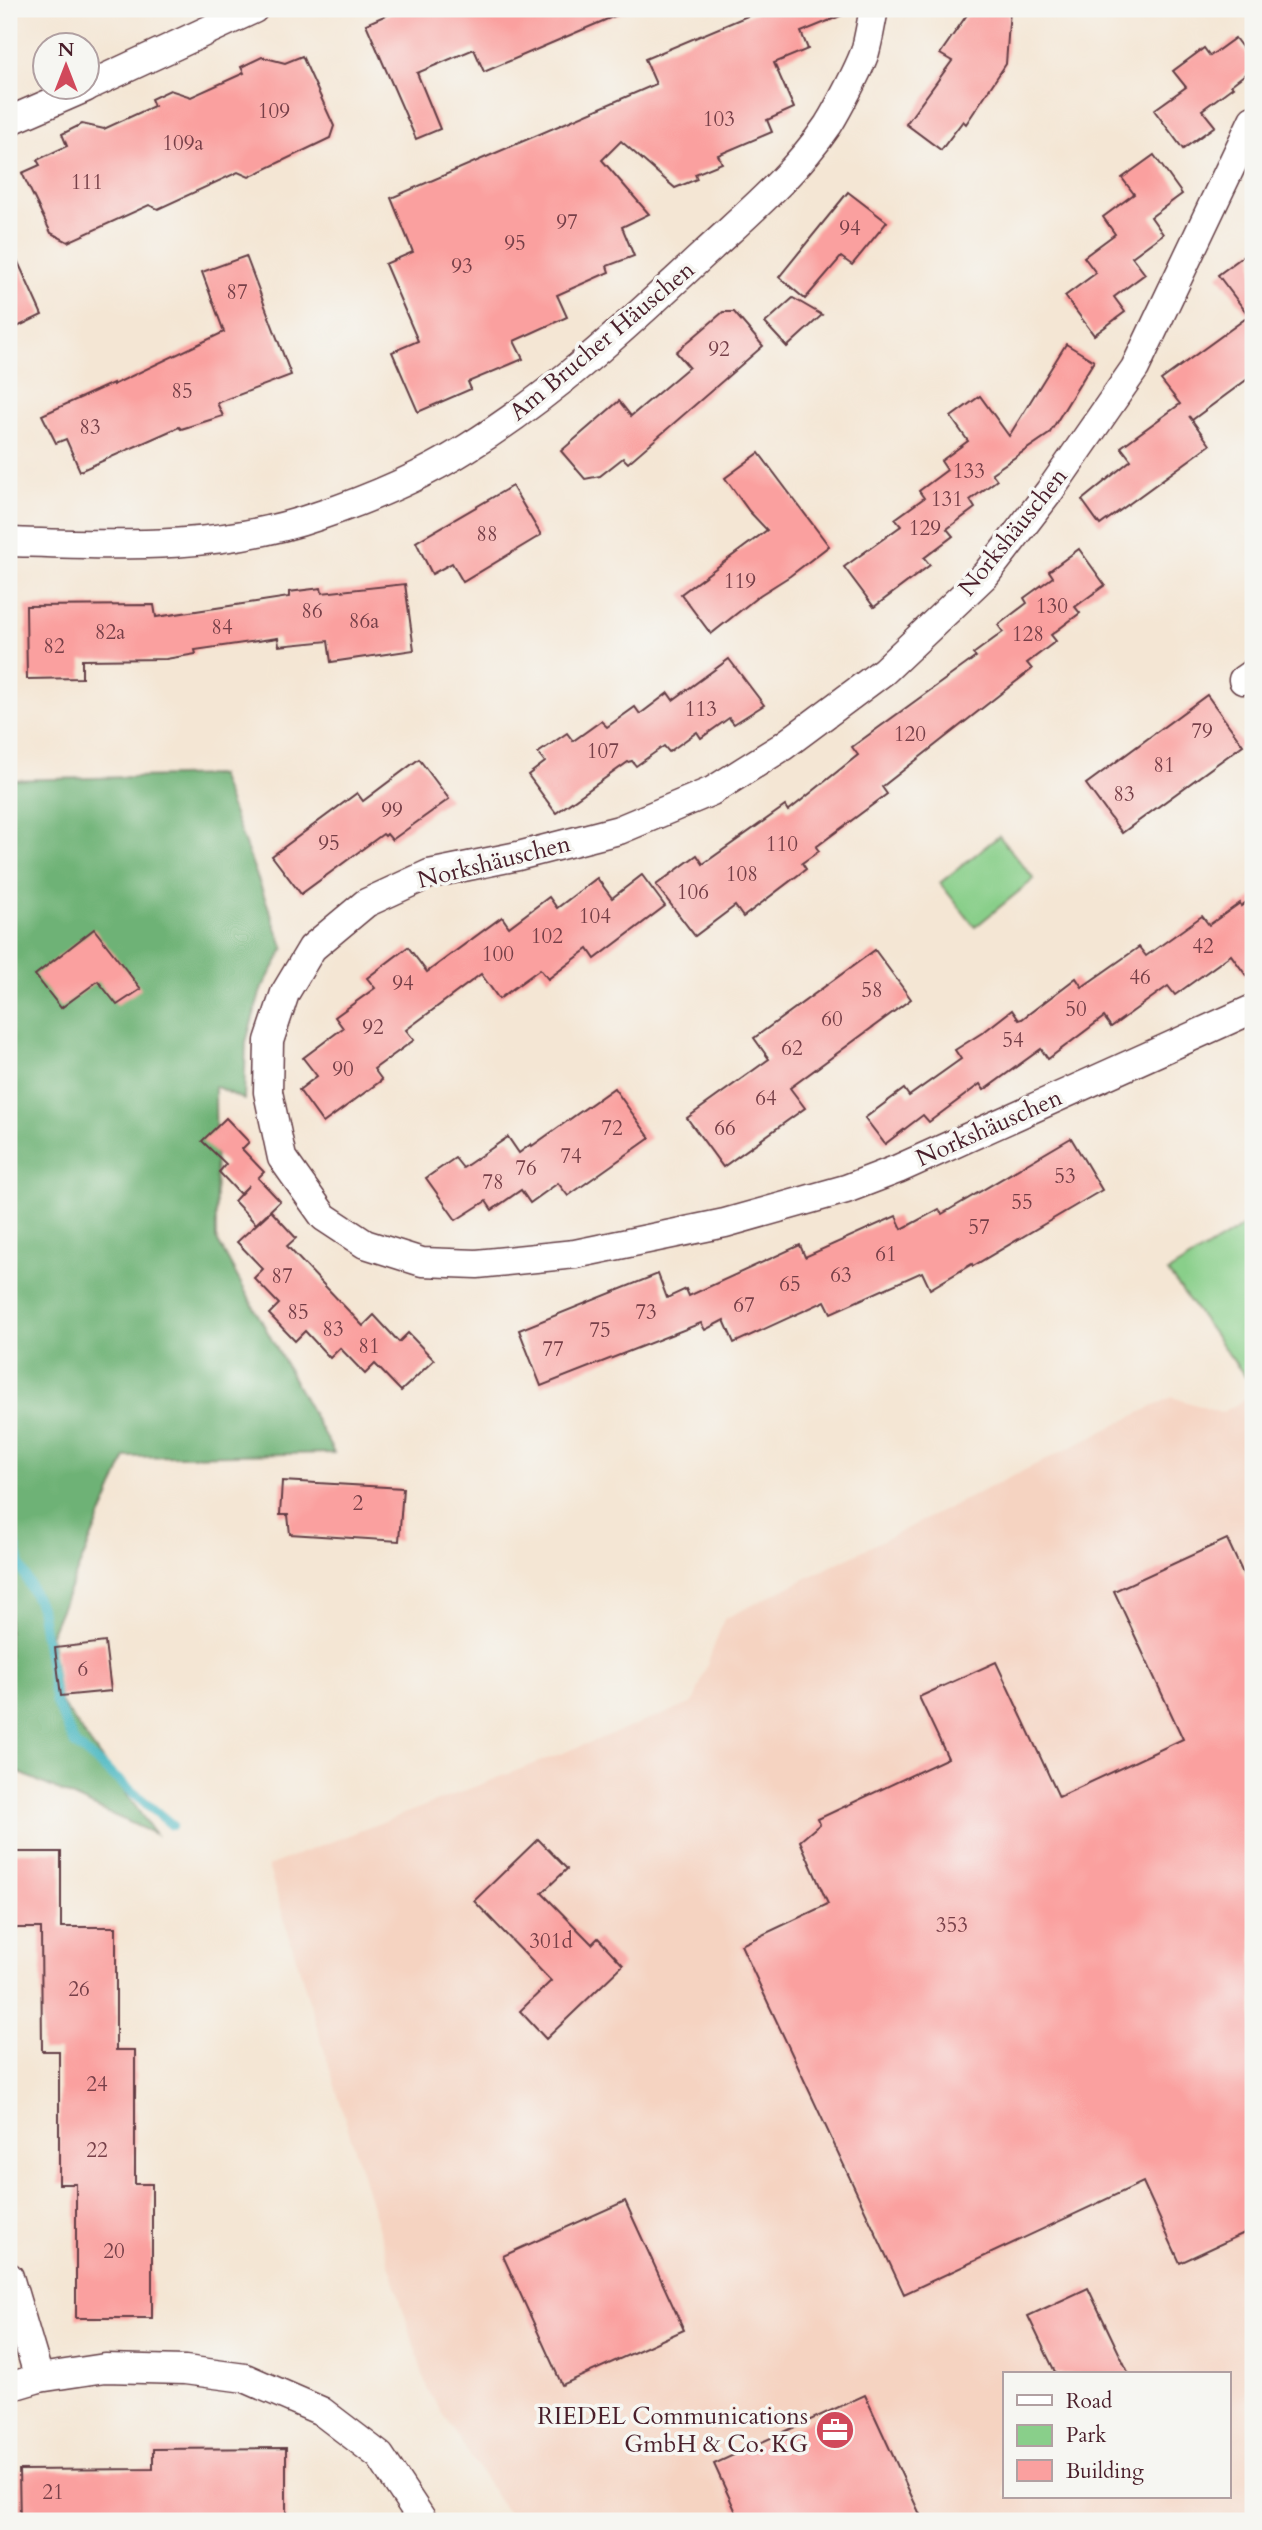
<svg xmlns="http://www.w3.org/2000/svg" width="1262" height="2530" viewBox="0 0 1262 2530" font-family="Cardo,serif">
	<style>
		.built { fill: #f5d3c1; fill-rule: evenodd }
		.green { fill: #89cf8a; stroke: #6a775a; stroke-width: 2 }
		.forest { fill: #6eb276; stroke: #5c6850; stroke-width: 2 }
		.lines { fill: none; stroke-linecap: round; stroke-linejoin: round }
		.stream { stroke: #48b7c1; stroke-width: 10 }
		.building { fill: #faa09f }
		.street-casing { stroke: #643d44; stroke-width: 31 }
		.street { stroke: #fff; stroke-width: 28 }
		.labels { text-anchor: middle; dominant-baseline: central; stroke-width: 7; stroke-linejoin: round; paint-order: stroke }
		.number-label { font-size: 21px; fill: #763f48 }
		.street-label { font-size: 24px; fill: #4a1f2b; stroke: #f6f6f2 }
		.poi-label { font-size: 24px; fill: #4a1f2b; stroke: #f6f6f2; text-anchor: end }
	</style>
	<rect width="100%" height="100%" fill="#f6f6f2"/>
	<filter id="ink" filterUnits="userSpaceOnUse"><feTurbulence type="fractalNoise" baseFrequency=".0143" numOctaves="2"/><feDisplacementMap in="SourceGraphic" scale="14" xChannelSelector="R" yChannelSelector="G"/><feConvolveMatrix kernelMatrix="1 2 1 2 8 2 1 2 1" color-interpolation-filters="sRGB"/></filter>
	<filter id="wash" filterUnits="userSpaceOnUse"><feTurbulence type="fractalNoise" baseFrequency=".00686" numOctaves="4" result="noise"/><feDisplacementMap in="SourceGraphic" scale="28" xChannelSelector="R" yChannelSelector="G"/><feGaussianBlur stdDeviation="1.57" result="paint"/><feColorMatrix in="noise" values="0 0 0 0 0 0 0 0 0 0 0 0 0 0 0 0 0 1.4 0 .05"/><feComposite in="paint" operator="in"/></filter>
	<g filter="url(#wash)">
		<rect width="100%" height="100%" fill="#f4e6d4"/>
		<path class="built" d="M1253 1395V2521H512L428 2391 268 1866 693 1703 724 1619 1172 1397 1221 1413ZM1005 2374H1229V2497H1005Z"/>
		<g class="green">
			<polygon points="999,836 1034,879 975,927 940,883"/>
			<polygon points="1253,1220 1253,1387 1168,1272"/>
		</g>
		<polygon class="forest" points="219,775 284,949 261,990 246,1042 244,1100 215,1086 216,1238 334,1453 126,1457 50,1635 60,1701 155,1834 9,1768 9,780"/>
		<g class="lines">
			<polyline class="stream" points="9,1519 20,1565 40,1607 56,1703 75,1744 172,1825"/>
		</g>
		<g id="blocks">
			<g class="building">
				<polygon points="400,9 631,9 484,72 474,49 417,73 440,129 416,139 366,24"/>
				<polygon points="764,9 855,10 801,32 808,49 774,63 794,108 767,120 772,132 718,155 722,163 695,174 697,179 675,188 621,141 602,160 649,214 622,227 634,256 607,266 609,272 557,295 567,317 514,341 523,359 468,382 471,389 418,412 392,352 418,341 385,264 413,252 391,198 656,84 645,59"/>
				<polygon points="971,9 1010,9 1006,64 966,124 963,121 941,150 906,124 952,61 940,54"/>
				<polygon points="1235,38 1253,62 1253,68 1231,85 1233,87 1202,110 1215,126 1183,149 1154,110 1186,87 1173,71 1204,48 1210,56"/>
				<polygon points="302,56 334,126 330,138 249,177 238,172 158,209 149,205 68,242 51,233 22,173 40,165 37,160 67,146 62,134 82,124 104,129 154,106 151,99 170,90 191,97 244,73 241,67 262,57 285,63"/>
				<polygon points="1154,155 1182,194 1151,217 1163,234 1132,257 1145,274 1114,297 1125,312 1094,335 1065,296 1096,273 1084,257 1115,234 1103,217 1134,194 1122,178"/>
				<polygon points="848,192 887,222 852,265 841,257 805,299 779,277"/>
				<polygon points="9,242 42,315 9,331"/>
				<polygon points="1253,249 1253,375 1192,420 1189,416 1210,445 1100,525 1082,500 1131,460 1121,447 1180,404 1161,380 1249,316 1218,275"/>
				<polygon points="246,256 291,375 217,403 223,416 181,429 179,427 80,471 66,439 56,443 42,415 113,383 113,385 224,332 202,272"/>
				<polygon points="793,298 822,315 787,347 765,323"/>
				<polygon points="723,312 734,312 763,346 628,463 623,458 600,476 585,479 561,451 619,401 631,416 689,367 676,352"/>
				<polygon points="1066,344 1094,361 1049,434 992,473 997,480 970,500 975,508 947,529 953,536 924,558 930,565 874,607 844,567 901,526 895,519 924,498 919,491 947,470 941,461 968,441 951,417 980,396 1009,436"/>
				<polygon points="759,453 829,546 790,576 760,595 711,634 681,594 767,530 749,511 725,478"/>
				<polygon points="512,486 541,535 463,582 452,563 432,574 416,542"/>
				<polygon points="1079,549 1105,585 1075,607 1080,613 1051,635 1056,641 1027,663 1032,669 882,787 887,794 816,847 819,851 802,863 806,869 743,917 735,906 695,936 656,885 697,855 703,864 785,806 788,811 858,755 852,747 976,657 973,654 1003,632 998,625 1027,603 1024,598 1053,577 1049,571"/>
				<polygon points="405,584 414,650 331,662 328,641 279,646 278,638 195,650 196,654 166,659 82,660 82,678 27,679 26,606 154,605 156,617 289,597 289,592 321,588 322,593"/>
				<polygon points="729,659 764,705 734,724 729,718 701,738 697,732 669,752 664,746 636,766 632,761 628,762 556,813 528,775 545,762 538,753 567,733 573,741 601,721 607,727 635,707 640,714 668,693 673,700"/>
				<polygon points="1207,695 1243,745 1122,833 1086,784"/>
				<polygon points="419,759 449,799 392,840 387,834 385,836 383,834 301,894 272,856 357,793 363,801"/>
				<polygon points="642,875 665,906 595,959 588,949 548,979 540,969 499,999 481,974 406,1030 414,1040 374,1069 382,1080 323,1123 299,1090 317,1076 303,1058 343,1028 335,1017 375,988 367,978 408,947 427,972 502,917 509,927 549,897 557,908 597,878 612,898"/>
				<polygon points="1253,897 1253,985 1231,955 1175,995 1168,986 1111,1027 1104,1017 1048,1059 1041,1049 984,1090 980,1084 929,1122 923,1115 885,1144 865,1118 904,1089 909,1096 961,1059 955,1050 985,1031 1012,1010 1019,1020 1022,1019 1076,978 1082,987 1139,947 1146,956 1202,916 1209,925 1240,903 1241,906"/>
				<polygon points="94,929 141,989 117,1005 98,981 61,1008 35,975"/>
				<polygon points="875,950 911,999 790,1088 805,1108 723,1167 687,1118 769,1059 754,1038"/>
				<polygon points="614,1088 650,1138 568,1196 558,1183 530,1203 521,1190 492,1210 486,1201 456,1220 426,1178 455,1158 463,1168 508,1137 519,1153 531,1144 532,1146"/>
				<polygon points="226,1118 249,1142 242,1149 264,1172 258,1178 280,1201 256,1224 234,1201 249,1185 240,1194 219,1172 226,1164 202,1141"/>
				<polygon points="1071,1138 1102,1190 973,1266 972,1264 930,1289 922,1272 831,1313 825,1301 734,1343 724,1320 705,1330 701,1323 541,1386 519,1330 658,1274 667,1298 686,1289 689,1296 800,1245 805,1257 896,1216 902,1229 939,1209 942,1214"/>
				<polygon points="271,1211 296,1238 287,1246 363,1326 374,1315 399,1342 408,1333 434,1360 401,1391 375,1364 365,1374 340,1348 330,1358 305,1331 295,1341 269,1314 279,1304 254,1278 263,1269 237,1242"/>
				<polygon points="282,1481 403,1488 399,1541 290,1534 288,1515 280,1515"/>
				<polygon points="1227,1539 1253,1595 1253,2229 1180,2263 1143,2182 904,2294 741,1945 828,1904 800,1841 820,1824 818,1819 948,1758 919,1697 996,1662 1059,1797 1183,1739 1114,1591"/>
				<polygon points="105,1642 111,1691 61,1696 55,1648"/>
				<polygon points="538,1839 567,1869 542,1893 592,1944 598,1938 623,1965 546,2039 520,2011 551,1981 474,1901"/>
				<polygon points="9,1852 61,1852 61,1927 116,1927 116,2050 135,2050 135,2184 152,2184 152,2318 76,2318 76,2184 59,2184 59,2051 42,2051 41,1928 9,1928"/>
				<polygon points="625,2201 684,2330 562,2385 503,2256"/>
				<polygon points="1088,2288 1129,2374 1056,2374 1028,2316"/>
				<polygon points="865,2395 923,2521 740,2521 714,2464"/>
				<polygon points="286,2448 286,2521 20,2521 19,2470 153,2469 153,2449"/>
			</g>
		</g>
	</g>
	<g filter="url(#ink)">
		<use href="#blocks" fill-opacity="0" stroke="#643d44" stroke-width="2"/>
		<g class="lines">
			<g class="street-casing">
				<g id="street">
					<polyline points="88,86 254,9"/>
					<polyline points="1253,120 1135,368 1049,492 986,574 884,671 782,747 712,791 619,830 518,856 429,874 366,903 312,948 285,993 269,1041 268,1092 282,1158 324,1217 365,1244 422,1262 477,1264 575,1254 725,1223 846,1189 898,1169 1253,1009"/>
					<polyline points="9,121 85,88"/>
					<path d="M9 542C112 545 218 551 318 516 369 499 421 477 467 448 553 395 629 324 703 255 747 214 794 175 828 125 838 109 859 69 865 52 869 38 871 23 874 9"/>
					<polyline points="1243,680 1253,673"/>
					<polyline points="9,2277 39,2378"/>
					<polyline points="9,2387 39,2378 105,2368 185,2370 245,2378 321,2411 380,2456 423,2521"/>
				</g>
			</g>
			<use href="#street" class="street"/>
		</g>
	</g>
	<defs>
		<g id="office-disc" transform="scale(2.0125)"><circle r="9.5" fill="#d1495b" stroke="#f6f6f2"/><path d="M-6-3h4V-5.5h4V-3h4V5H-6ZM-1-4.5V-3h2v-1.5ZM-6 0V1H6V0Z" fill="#fff"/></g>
	</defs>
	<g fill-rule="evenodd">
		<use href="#office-disc" x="835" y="2430"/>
	</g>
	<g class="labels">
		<g class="number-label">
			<text x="274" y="111">109</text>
			<text x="719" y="119">103</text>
			<text x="183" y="143">109a</text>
			<text x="87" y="182">111</text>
			<text x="567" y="222">97</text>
			<text x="850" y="228">94</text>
			<text x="515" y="243">95</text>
			<text x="462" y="266">93</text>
			<text x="237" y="292">87</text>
			<text x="719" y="349">92</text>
			<text x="182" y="391">85</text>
			<text x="90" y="427">83</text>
			<text x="969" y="471">133</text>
			<text x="947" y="499">131</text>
			<text x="925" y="528">129</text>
			<text x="487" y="534">88</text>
			<text x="740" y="581">119</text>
			<text x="1052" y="606">130</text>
			<text x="312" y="611">86</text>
			<text x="364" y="621">86a</text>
			<text x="222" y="627">84</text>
			<text x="110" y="632">82a</text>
			<text x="1028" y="634">128</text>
			<text x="54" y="646">82</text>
			<text x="701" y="709">113</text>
			<text x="1202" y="731">79</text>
			<text x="910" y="734">120</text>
			<text x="603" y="751">107</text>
			<text x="1164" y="765">81</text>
			<text x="1124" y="794">83</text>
			<text x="392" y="810">99</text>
			<text x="329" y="843">95</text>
			<text x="782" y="844">110</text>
			<text x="742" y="874">108</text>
			<text x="693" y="892">106</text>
			<text x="595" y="916">104</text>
			<text x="547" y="936">102</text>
			<text x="1203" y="946">42</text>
			<text x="498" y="954">100</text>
			<text x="1140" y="977">46</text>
			<text x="403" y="983">94</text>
			<text x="872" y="990">58</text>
			<text x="1076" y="1009">50</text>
			<text x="832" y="1019">60</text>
			<text x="373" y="1027">92</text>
			<text x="1013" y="1040">54</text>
			<text x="792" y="1048">62</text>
			<text x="343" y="1069">90</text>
			<text x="766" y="1098">64</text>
			<text x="612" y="1128">72</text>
			<text x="725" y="1128">66</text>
			<text x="571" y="1156">74</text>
			<text x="526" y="1168">76</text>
			<text x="1065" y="1176">53</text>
			<text x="493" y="1182">78</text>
			<text x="1022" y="1202">55</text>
			<text x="979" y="1227">57</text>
			<text x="886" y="1254">61</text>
			<text x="841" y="1275">63</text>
			<text x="282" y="1276">87</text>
			<text x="790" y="1284">65</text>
			<text x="744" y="1305">67</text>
			<text x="298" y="1312">85</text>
			<text x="646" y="1312">73</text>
			<text x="333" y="1329">83</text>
			<text x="600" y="1330">75</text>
			<text x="369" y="1346">81</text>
			<text x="553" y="1349">77</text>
			<text x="358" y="1503">2</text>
			<text x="83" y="1669">6</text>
			<text x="952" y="1925">353</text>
			<text x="551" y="1941">301d</text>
			<text x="79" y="1989">26</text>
			<text x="97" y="2084">24</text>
			<text x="97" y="2150">22</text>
			<text x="114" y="2251">20</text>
			<text x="53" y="2492">21</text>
		</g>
		<g class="street-label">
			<text transform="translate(602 341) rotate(-40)">Am Brucher Häuschen</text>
			<text transform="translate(1013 532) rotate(-51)">Norkshäuschen</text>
			<text transform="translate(494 862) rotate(-14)">Norkshäuschen</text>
			<text transform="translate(989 1128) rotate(-24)">Norkshäuschen</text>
		</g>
		<g class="poi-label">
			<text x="808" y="2416">RIEDEL Communications<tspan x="808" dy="28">GmbH &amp; Co. KG</tspan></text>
		</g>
	</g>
	<rect width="1262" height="2530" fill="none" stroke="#f6f6f2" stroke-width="35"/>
	<rect x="1003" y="2372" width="228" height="126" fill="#f6f6f2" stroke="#b1a0a2" stroke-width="2"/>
	<rect x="1017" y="2395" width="35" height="10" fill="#ffffff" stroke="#b1a0a2" stroke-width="2"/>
	<text x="1066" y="2408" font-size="21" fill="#4a1f2b">Road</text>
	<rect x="1017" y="2425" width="35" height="21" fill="#89cf8a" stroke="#b1a0a2" stroke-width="2"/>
	<text x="1066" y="2442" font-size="21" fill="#4a1f2b">Park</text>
	<rect x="1017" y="2460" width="35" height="21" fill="#faa09f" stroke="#b1a0a2" stroke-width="2"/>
	<text x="1066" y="2478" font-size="21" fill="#4a1f2b">Building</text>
	<g transform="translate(66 66)"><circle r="33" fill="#f6f6f2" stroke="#b1a0a2" stroke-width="2"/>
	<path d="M0-5L12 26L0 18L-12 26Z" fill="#d1495b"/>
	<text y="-10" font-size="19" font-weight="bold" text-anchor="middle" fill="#4a1f2b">N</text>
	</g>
</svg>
